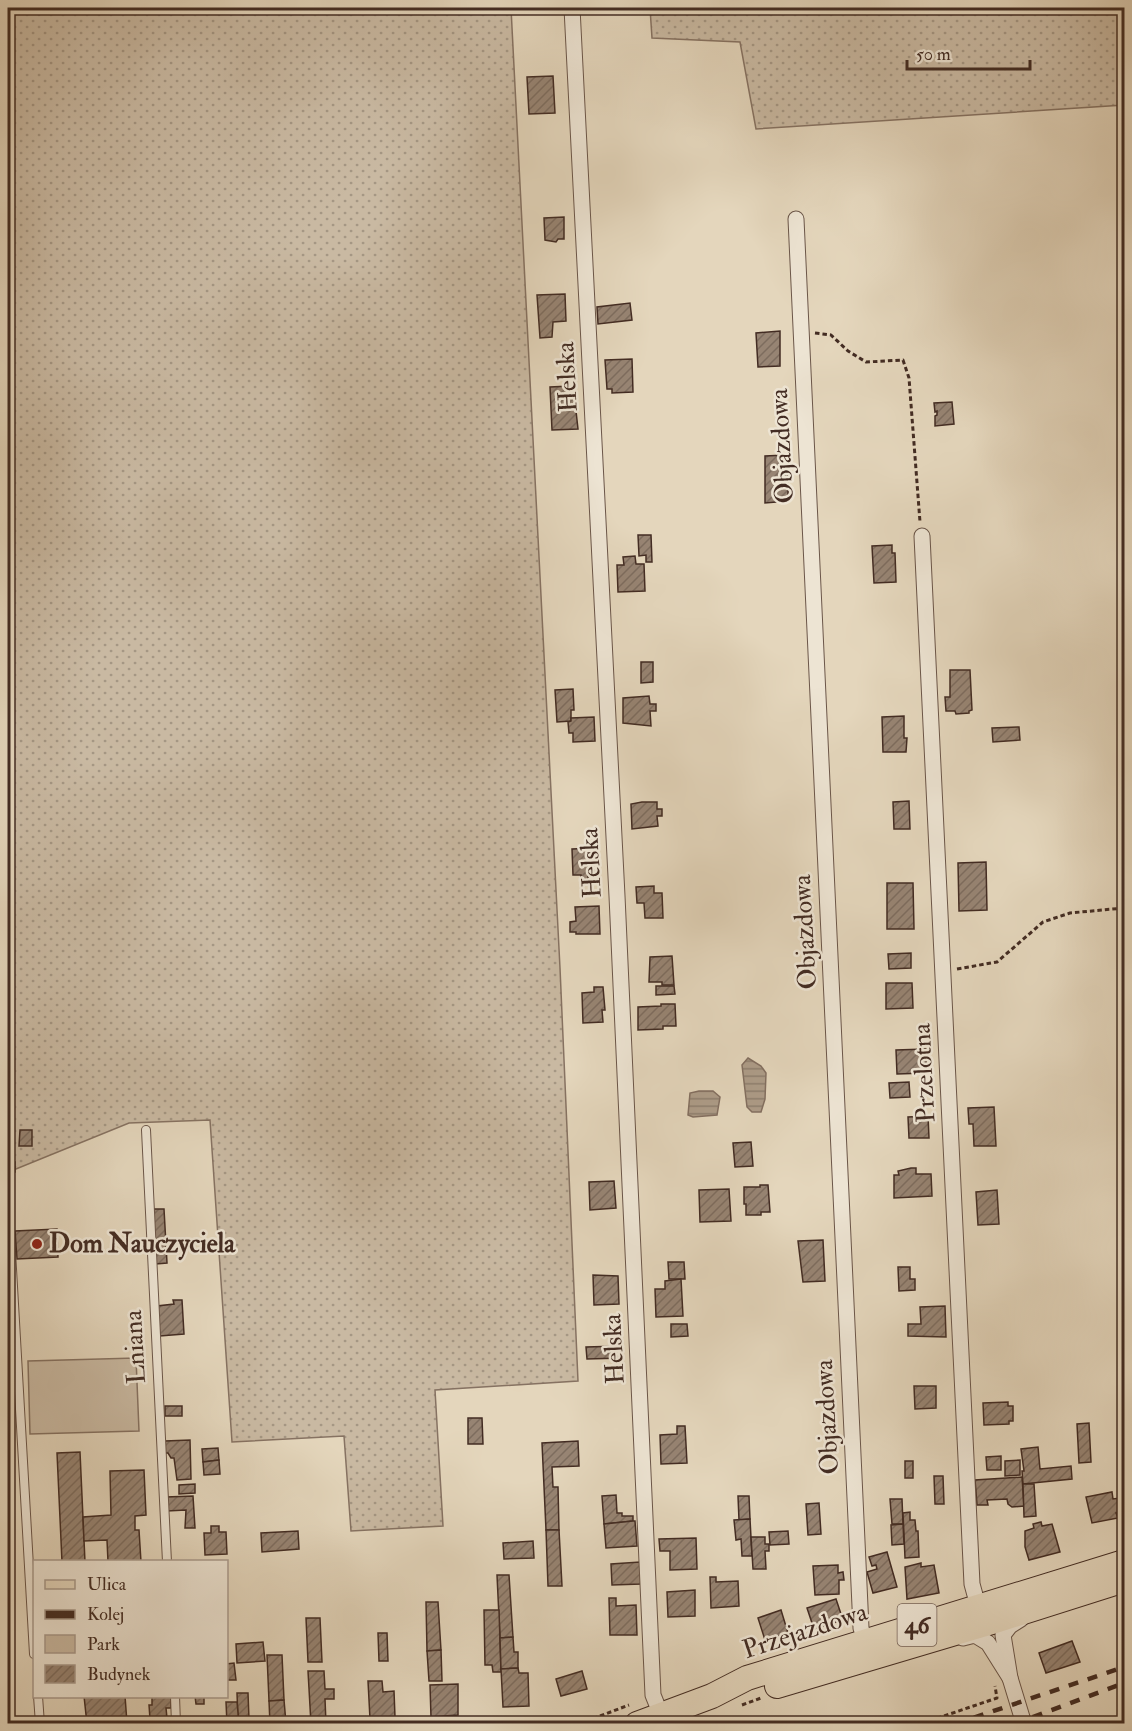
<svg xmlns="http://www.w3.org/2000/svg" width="1132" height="1731" viewBox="0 0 1132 1731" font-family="'IM FELL Double Pica',serif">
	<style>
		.grass { fill: url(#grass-dots); stroke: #867262; stroke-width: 1.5 }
		.park { fill: #c9b9a2; stroke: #867262; stroke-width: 1.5 }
		.water { fill: url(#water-rules); stroke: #836f60; stroke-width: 1.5 }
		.building { fill: url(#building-hatch); stroke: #432c23; stroke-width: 1.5 }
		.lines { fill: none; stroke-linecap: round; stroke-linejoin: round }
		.service-casing { stroke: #6b5649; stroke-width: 10 }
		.minor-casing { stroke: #6b5649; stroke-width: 17 }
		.primary-casing { stroke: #432c23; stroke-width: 26 }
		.path { stroke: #432c23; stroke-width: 3; stroke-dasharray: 4.5 3; stroke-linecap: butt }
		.service { stroke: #ede4d3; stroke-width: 8 }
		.minor { stroke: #ede4d3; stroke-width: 15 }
		.primary { stroke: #e4d6bc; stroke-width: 24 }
		.rail { stroke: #432c23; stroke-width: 4.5; stroke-dasharray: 10 10; stroke-linecap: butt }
		.poi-dot { fill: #8f2418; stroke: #ede4d3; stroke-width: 2 }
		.labels { text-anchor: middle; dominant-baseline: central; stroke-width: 5; stroke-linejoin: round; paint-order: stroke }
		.shield { fill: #ede4d3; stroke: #766358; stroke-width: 1.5 }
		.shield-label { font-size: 24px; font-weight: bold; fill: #432c23 }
		.street-label { font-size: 26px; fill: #432c23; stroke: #ede4d3 }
		.poi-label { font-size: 26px; font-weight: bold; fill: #432c23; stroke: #ede4d3; text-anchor: start }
	</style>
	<defs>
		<pattern id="grass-dots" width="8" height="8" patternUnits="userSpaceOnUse" patternTransform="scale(1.5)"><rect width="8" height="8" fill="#c9b9a2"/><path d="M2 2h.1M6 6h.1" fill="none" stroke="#a59784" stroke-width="1.8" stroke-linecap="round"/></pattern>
		<pattern id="water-rules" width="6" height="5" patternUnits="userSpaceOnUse" patternTransform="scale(1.5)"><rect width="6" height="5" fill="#ad9c88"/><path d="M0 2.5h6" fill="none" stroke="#8e7f6f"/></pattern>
		<pattern id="building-hatch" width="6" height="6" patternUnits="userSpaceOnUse" patternTransform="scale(1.5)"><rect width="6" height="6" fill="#978473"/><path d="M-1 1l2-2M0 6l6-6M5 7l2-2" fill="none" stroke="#7d6c5e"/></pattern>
	</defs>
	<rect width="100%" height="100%" fill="#e4d6bc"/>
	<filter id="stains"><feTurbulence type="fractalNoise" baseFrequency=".00333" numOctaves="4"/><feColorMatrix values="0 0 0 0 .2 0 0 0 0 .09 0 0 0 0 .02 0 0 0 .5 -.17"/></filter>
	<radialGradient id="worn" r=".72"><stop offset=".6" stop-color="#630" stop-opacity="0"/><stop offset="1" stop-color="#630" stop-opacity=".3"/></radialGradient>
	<g class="grass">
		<polygon points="8,8 511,8 560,968 578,1381 435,1390 443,1526 351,1531 344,1436 232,1442 210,1120 129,1123 16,1169 8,1169"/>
		<polygon points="650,8 1124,8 1124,105 756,129 740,42 652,38"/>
	</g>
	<polygon class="park" points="136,1358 139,1431 30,1434 28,1361"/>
	<g class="water">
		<polygon points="748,1058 761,1066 766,1073 765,1099 761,1112 752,1112 747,1107 742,1065"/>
		<polygon points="699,1091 713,1091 720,1097 717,1115 693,1117 688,1115 690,1093"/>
	</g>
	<g class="building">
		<polygon points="553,76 555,113 529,114 527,77"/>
		<polygon points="564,217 564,239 558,239 556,242 545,240 544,218"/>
		<polygon points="565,294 566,321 553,322 552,337 540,338 537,295"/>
		<polygon points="630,303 632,320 598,324 597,307"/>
		<polygon points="780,331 780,366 758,367 756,333"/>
		<polygon points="632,359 633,392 612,393 612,389 607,389 605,360"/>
		<polygon points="570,386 570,393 574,393 578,429 552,430 550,387"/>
		<polygon points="952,402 954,424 935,426 935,416 937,415 937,411 935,412 934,403"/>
		<polygon points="786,455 786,465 788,465 788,501 765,503 765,456"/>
		<polygon points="638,535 651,535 652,562 646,562 646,555 639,556"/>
		<polygon points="892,545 892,553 895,553 896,582 874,583 872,546"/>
		<polygon points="635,556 636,564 644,564 645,591 618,592 617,565 624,565 623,557"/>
		<polygon points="641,662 653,662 653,682 641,683"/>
		<polygon points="950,670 970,670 972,710 969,711 969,713 956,714 955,711 946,711 945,697 950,697"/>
		<polygon points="573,689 574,710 571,710 571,721 557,722 555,690"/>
		<polygon points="649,696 650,704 656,704 656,711 650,711 651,726 623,723 623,698"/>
		<polygon points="904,716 904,738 907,738 906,752 883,752 882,717"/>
		<polygon points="594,717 595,741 573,742 573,733 569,733 568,722 571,721 571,718"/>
		<polygon points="1019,727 1020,740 993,742 992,728"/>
		<polygon points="909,801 910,829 894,829 893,802"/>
		<polygon points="642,802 657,802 657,809 662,809 662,816 657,816 658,826 632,829 631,804"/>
		<polygon points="597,848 598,873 588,874 588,879 581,879 581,875 573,875 572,849"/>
		<polygon points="986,862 987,910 959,911 958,863"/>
		<polygon points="887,883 913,883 914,929 887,929"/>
		<polygon points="654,886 654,893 662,893 663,918 645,918 644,903 637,903 636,887"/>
		<polygon points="599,906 600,934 576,934 576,932 570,932 570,922 576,921 575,907"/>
		<polygon points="911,953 911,968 889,969 888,954"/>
		<polygon points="672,956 674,985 662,985 662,982 649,982 650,957"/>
		<polygon points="886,983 912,983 913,1008 886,1009"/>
		<polygon points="656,986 674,986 675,994 656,995"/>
		<polygon points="594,987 603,987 605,1010 602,1010 603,1022 583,1023 582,993 594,992"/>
		<polygon points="661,1004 675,1004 676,1026 663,1026 663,1029 638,1030 638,1007 661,1006"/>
		<polygon points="926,1049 926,1073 897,1074 896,1050"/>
		<polygon points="909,1082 910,1097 890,1098 889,1083"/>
		<polygon points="994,1107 996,1146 974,1146 973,1124 969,1124 968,1108"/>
		<polygon points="928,1116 929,1138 909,1138 908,1117"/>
		<polygon points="20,1130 32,1130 32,1146 19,1146"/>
		<polygon points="751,1142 753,1166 735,1167 733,1143"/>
		<rect x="8" y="1152" width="5" height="7"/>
		<rect x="8" y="1162" width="7" height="10"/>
		<polygon points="911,1168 916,1168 916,1174 931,1174 932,1196 894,1198 894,1175 899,1175 898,1171"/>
		<polygon points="614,1181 616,1208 590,1210 589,1182"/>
		<polygon points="760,1185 768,1185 770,1212 761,1212 761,1215 746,1215 746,1204 744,1204 744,1187 760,1187"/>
		<polygon points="729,1189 731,1221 700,1222 699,1190"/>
		<polygon points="997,1190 999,1224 978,1225 976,1192"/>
		<polygon points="152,1209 164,1209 167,1263 156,1264"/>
		<polygon points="57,1229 58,1257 17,1259 15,1231"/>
		<polygon points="823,1240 825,1281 803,1282 798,1241"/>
		<polygon points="668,1262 684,1262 685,1279 669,1279"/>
		<polygon points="898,1267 910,1267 910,1279 915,1279 915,1290 899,1291"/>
		<polygon points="593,1275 618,1276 619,1304 594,1305"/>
		<polygon points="681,1279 683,1316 656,1317 655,1289 665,1289 665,1281"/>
		<polygon points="173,1300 182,1300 184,1334 160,1336 157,1306 174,1304"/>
		<polygon points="945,1306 946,1337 908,1336 908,1324 921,1324 920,1307"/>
		<polygon points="671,1324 687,1324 688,1336 671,1337"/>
		<polygon points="621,1346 622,1358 587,1359 586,1347"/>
		<polygon points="914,1386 936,1386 936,1408 915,1409"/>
		<polygon points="1008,1402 1008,1406 1013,1406 1013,1421 1009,1421 1009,1424 984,1425 983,1403"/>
		<rect x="165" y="1406" width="17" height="10"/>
		<polygon points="468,1418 482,1418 483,1444 468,1444"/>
		<polygon points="1089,1423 1091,1462 1079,1463 1077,1424"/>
		<polygon points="677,1426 685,1426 687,1463 661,1464 660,1435 677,1434"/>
		<polygon points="190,1440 191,1479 177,1480 174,1458 171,1458 168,1453 165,1453 165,1441"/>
		<polygon points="578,1441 579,1466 552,1467 553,1487 558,1487 559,1530 546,1530 542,1443"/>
		<polygon points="1038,1447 1040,1469 1071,1466 1072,1479 1023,1484 1022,1471 1024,1471 1021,1449"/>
		<polygon points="218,1448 219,1460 203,1462 202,1449"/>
		<polygon points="80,1452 85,1562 62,1562 57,1453"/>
		<polygon points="1001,1456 1001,1470 987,1470 986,1457"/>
		<polygon points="219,1460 220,1474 204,1475 203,1462"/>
		<polygon points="1020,1460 1020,1475 1005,1476 1005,1461"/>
		<rect x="905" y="1461" width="8" height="17"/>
		<polygon points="144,1470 146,1515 135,1516 135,1530 139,1530 141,1562 108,1562 107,1540 84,1541 83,1517 111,1515 110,1471"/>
		<polygon points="934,1476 943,1476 944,1504 935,1504"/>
		<polygon points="1022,1477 1024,1506 1012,1507 1008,1504 1007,1499 987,1500 988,1505 977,1505 975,1480"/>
		<polygon points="195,1484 195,1493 179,1494 179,1485"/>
		<polygon points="1023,1484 1034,1484 1036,1516 1024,1517"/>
		<polygon points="1112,1492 1113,1499 1120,1498 1122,1511 1116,1513 1118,1518 1092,1523 1086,1497"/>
		<polygon points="616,1495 617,1513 622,1513 622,1516 633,1516 633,1521 604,1524 602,1496"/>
		<polygon points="193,1496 195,1528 185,1528 186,1510 167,1511 166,1497"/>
		<polygon points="738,1496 749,1496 750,1519 739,1520"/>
		<polygon points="890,1499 902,1499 903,1524 892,1524"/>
		<polygon points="819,1503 821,1534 808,1535 806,1504"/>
		<polygon points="910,1512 910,1520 915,1520 916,1531 918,1531 919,1557 905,1558 903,1513"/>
		<polygon points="750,1519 752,1556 742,1556 741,1539 736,1540 734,1520"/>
		<polygon points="633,1521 635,1521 637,1546 606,1548 604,1524"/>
		<polygon points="1041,1522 1042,1526 1052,1524 1060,1552 1029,1560 1025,1547 1025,1531 1034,1528 1033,1524"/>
		<polygon points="903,1524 904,1544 892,1545 891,1525"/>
		<polygon points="211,1526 219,1526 219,1532 226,1532 227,1554 205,1555 204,1533 211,1533"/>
		<polygon points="546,1530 559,1530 562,1586 548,1586"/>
		<polygon points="298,1531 299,1549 262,1552 261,1533"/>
		<polygon points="788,1531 789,1544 770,1545 769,1532"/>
		<polygon points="751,1537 765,1537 765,1544 769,1544 769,1551 765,1551 766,1569 753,1569"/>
		<polygon points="696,1538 697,1569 670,1570 670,1551 660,1551 659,1539"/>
		<polygon points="533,1541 534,1558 504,1559 503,1543"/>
		<polygon points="887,1552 897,1587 873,1593 867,1572 877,1569 876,1565 872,1566 869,1557"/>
		<polygon points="640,1562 641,1584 612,1585 611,1564"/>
		<polygon points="921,1563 921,1567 934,1565 939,1593 907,1599 905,1567"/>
		<polygon points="838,1565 838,1573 843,1572 844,1580 839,1580 839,1594 815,1595 813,1566"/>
		<polygon points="497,1575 509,1575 513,1637 500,1638"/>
		<polygon points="710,1577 716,1577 716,1582 738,1581 739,1606 711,1608"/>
		<polygon points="695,1590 695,1616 668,1617 667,1592"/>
		<polygon points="609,1598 616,1598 616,1606 636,1605 637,1635 610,1635"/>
		<polygon points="836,1599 843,1620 814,1629 807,1608"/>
		<polygon points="426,1602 438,1602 441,1650 427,1651"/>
		<polygon points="484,1610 499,1610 501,1672 493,1672 492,1665 485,1665"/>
		<polygon points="781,1610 788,1633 765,1640 758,1618"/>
		<polygon points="306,1618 320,1618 322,1662 308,1662"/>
		<polygon points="378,1633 387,1633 388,1661 379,1661"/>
		<polygon points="513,1637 514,1652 518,1652 518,1668 501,1669 500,1638"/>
		<polygon points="1072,1641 1080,1662 1046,1673 1039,1653"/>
		<polygon points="263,1642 265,1661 237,1663 236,1644"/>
		<polygon points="441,1650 442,1681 429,1681 427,1651"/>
		<polygon points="267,1655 282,1655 284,1700 269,1701"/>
		<polygon points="234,1663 236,1680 226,1680 226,1664"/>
		<polygon points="518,1668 519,1673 528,1673 529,1706 503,1707 501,1669"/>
		<polygon points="308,1671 324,1671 325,1689 334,1689 334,1699 325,1699 326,1724 311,1724"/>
		<polygon points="582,1671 587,1689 561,1696 556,1679"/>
		<polygon points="368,1681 382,1681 383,1692 394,1691 395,1717 370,1719"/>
		<polygon points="458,1684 458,1715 431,1717 430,1685"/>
		<polygon points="237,1693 248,1693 249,1719 238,1720"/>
		<polygon points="84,1696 125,1696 127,1723 87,1724"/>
		<polygon points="152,1696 171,1696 171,1708 166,1708 167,1718 150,1719 149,1705 152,1705"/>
		<polygon points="195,1696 204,1696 204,1704 196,1704"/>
		<polygon points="284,1700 286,1723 292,1724 270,1724 269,1701"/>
		<polygon points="226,1702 237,1702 239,1724 227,1724"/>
		<polygon points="251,1719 252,1724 239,1724 238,1720"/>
	</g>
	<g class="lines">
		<g class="service-casing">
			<g id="service">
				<polyline points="146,1130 167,1562"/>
				<polyline points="10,1234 34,1654"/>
				<polyline points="38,1696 40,1724"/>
				<polyline points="175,1696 176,1724"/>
			</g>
		</g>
		<g class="minor-casing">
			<g id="minor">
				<polyline points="572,8 617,896 653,1695 661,1715"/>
				<polyline points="796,219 861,1628 865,1641"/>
				<polyline points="922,536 972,1584 978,1606"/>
				<polyline points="1021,1619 1010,1626 1003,1635 1010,1678 1024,1724"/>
				<polyline points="963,1638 975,1635 988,1643 1010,1678"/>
			</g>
		</g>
		<g class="primary-casing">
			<g id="primary">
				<polyline points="777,1686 992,1622 1124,1580"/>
				<polyline points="637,1724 712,1696 747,1678 1124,1562"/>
			</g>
		</g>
		<g class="path">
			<polyline points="815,333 831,335 848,351 866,362 903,360 909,378 920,522"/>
			<polyline points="957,969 997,962 1043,922 1070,913 1124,908"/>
			<polyline points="742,1705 761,1698"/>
			<polyline points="579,1724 629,1705"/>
			<polyline points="937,1724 935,1719 997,1698 995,1686"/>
		</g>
		<use href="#service" class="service"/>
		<use href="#minor" class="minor"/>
		<use href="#primary" class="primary"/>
		<g class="rail">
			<polyline points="955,1724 1124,1667"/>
			<polyline points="1014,1724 1124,1683"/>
		</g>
	</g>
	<circle class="poi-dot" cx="37" cy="1244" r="6"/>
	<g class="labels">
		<rect class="shield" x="897.5" y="1604" width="39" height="42" rx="4.5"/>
		<g class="shield-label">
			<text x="917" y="1625">46</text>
		</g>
		<g class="street-label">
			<text transform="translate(567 377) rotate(-93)">Helska</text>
			<text transform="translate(782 446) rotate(-93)">Objazdowa</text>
			<text transform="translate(591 863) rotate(-93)">Helska</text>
			<text transform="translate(805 932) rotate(-93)">Objazdowa</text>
			<text transform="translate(924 1073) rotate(-93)">Przelotna</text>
			<text transform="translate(135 1347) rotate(-93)">Lniana</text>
			<text transform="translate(614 1349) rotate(-93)">Helska</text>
			<text transform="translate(827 1417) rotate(-93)">Objazdowa</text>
			<text transform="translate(805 1631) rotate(-18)">Przejazdowa</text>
		</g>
		<g class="poi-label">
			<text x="49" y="1244">Dom Nauczyciela</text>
		</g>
	</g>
	<rect width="1132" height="1731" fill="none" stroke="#e4d6bc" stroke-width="30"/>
	<rect x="9" y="9" width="1114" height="1713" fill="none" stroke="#432c23" stroke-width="3"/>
	<rect x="15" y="15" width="1102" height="1701" fill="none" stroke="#432c23" stroke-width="1.5"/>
	<rect x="33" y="1560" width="195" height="138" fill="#ede4d3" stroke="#a99a8d" stroke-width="1.5"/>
	<rect x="45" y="1580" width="30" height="9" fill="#e4d6bc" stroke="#a99a8d" stroke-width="1.5"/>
	<text x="87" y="1590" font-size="18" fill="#432c23">Ulica</text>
	<rect x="45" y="1610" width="30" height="9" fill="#432c23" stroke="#a99a8d" stroke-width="1.5"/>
	<text x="87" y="1620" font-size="18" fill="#432c23">Kolej</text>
	<rect x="45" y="1635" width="30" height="18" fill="#c9b9a2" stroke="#a99a8d" stroke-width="1.5"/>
	<text x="87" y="1650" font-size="18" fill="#432c23">Park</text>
	<rect x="45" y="1665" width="30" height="18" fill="url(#building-hatch)" stroke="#a99a8d" stroke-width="1.5"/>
	<text x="87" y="1680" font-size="18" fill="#432c23">Budynek</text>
	<path d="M907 60v9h123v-9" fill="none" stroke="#432c23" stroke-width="3"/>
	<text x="916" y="60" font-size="18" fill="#432c23" stroke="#ede4d3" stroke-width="4.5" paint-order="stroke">50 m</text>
	<rect width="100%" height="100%" filter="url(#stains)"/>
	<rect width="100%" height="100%" fill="url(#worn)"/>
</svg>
